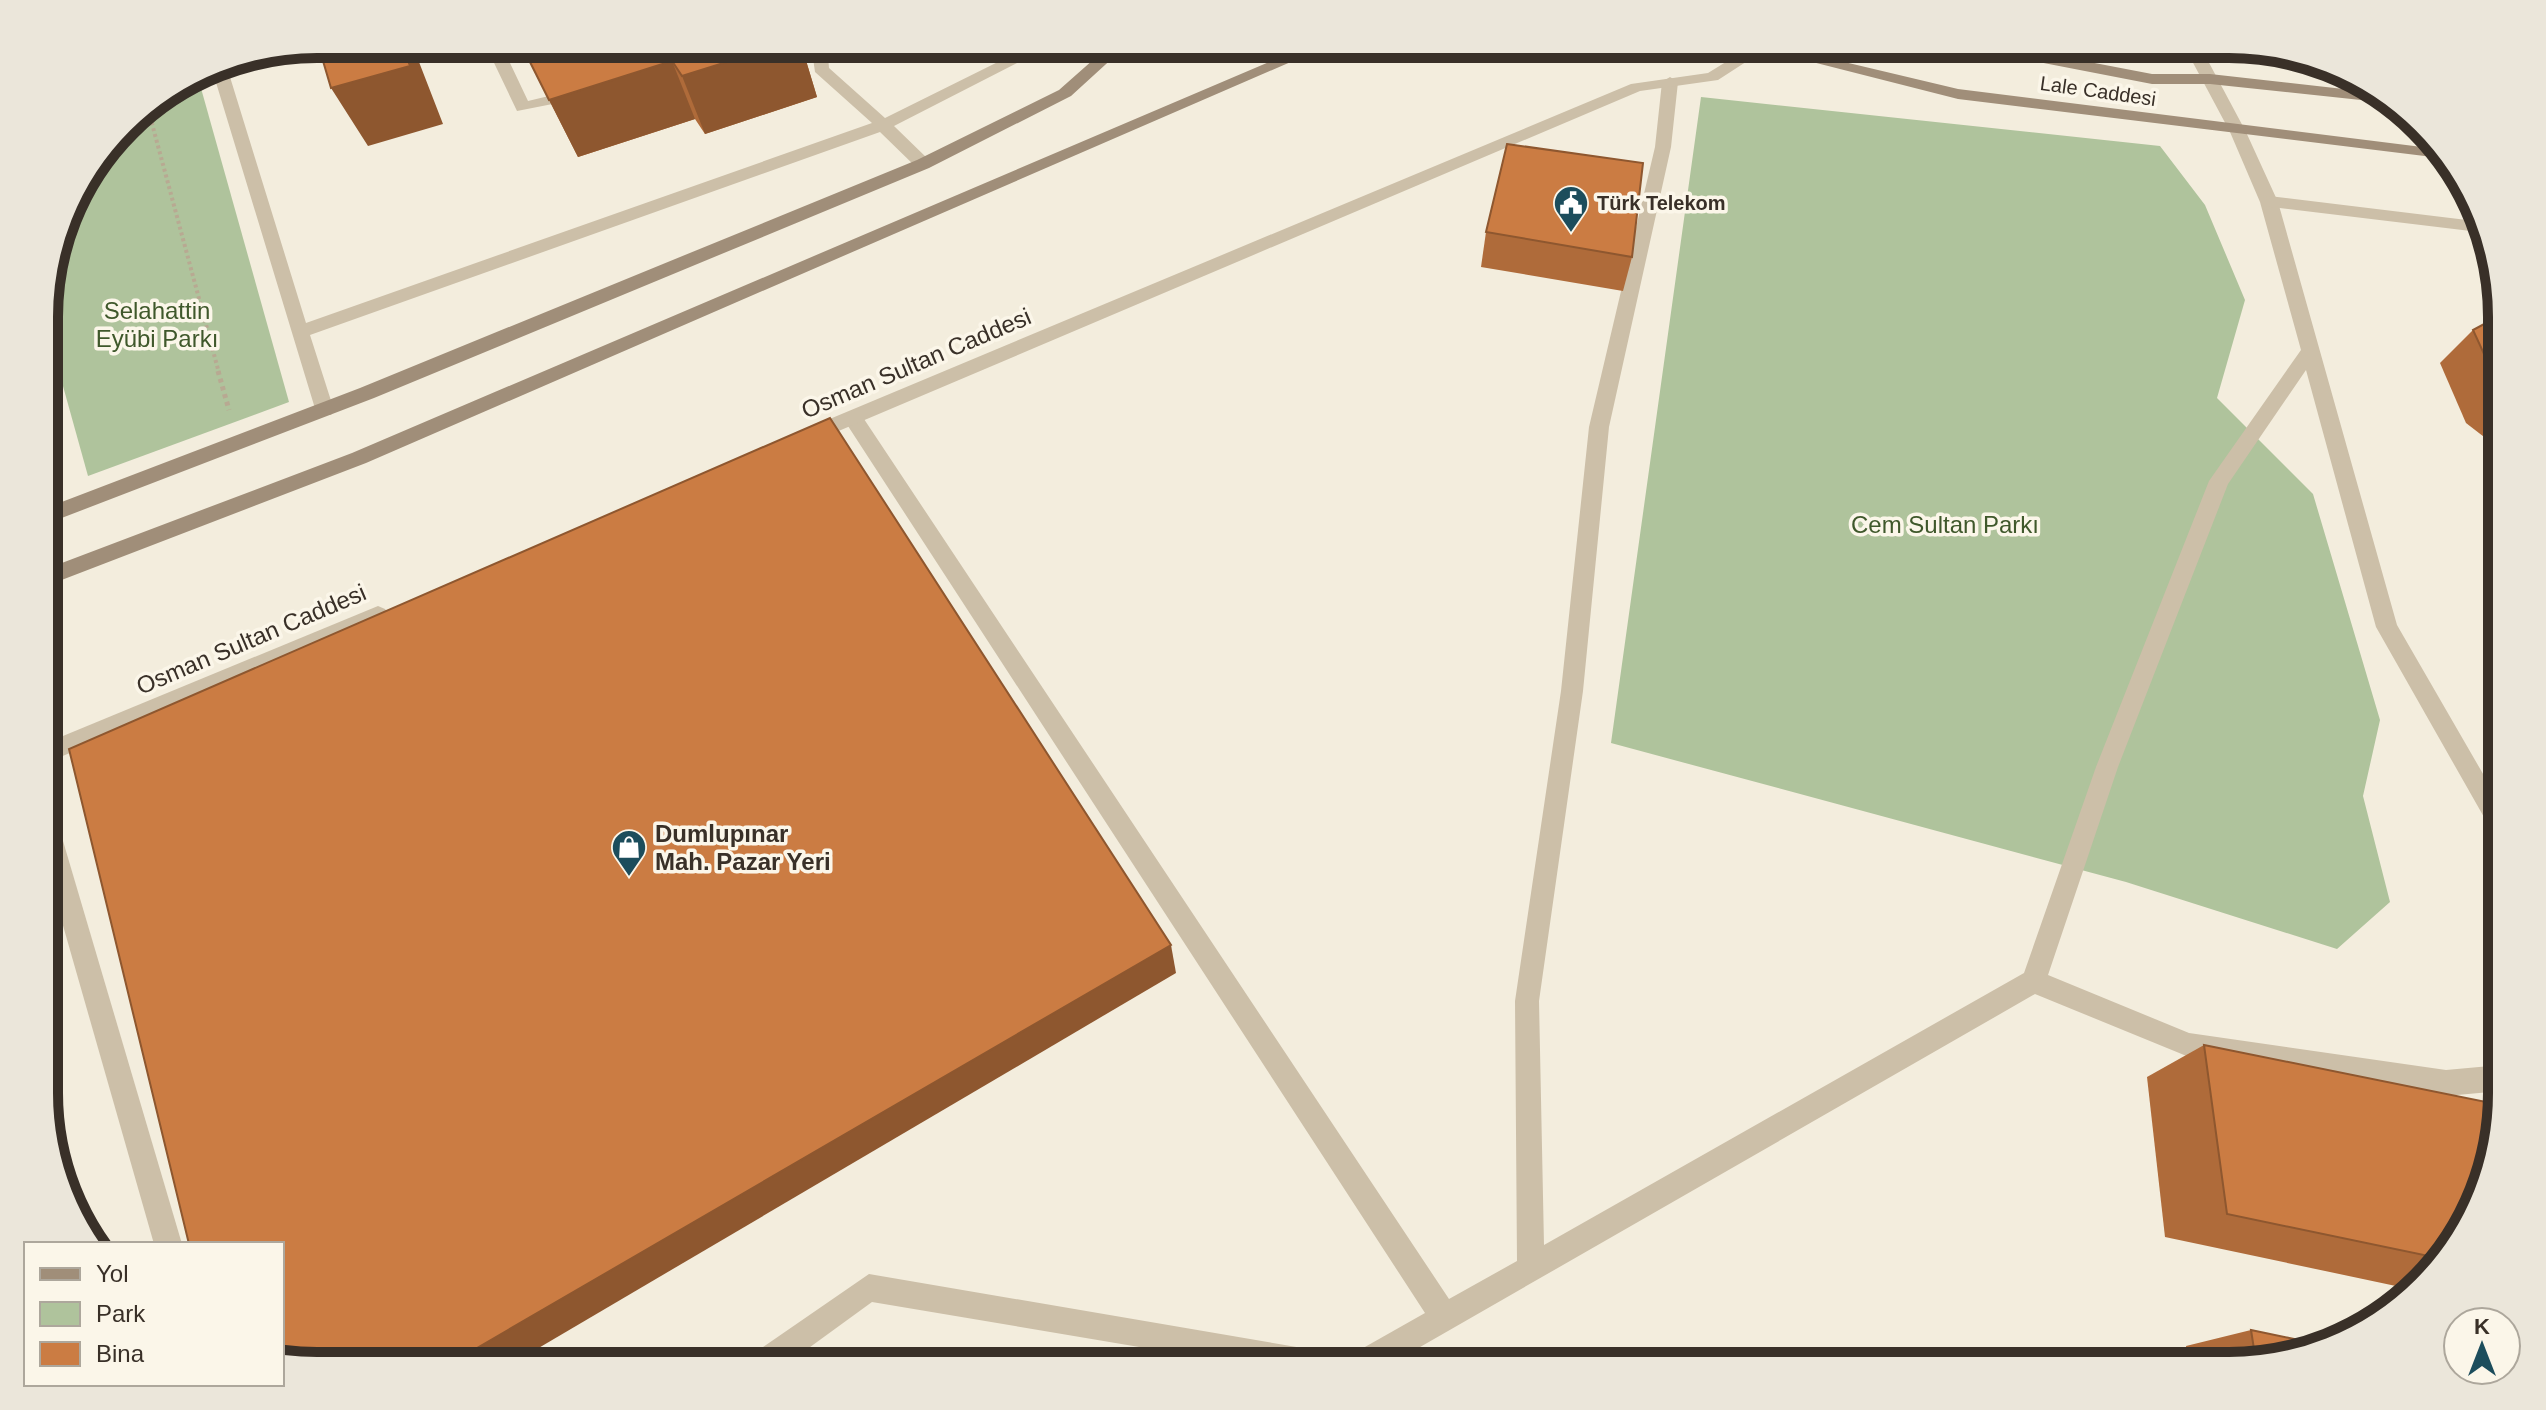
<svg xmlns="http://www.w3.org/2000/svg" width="2546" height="1410" viewBox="0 0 2546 1410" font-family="Helvetica,sans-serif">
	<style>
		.green { fill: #afc39c }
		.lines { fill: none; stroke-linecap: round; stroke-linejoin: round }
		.path-far1 { stroke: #b8a992; stroke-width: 4; stroke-dasharray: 3 3; stroke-linecap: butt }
		.path { stroke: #b8a992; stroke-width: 5; stroke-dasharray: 4 4; stroke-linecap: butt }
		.minor { fill: #ccbfa8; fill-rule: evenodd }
		.tertiary { fill: #ccbfa8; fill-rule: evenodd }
		.secondary { fill: #a08e79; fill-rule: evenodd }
		.wall { fill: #af6b3a }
		.shaded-wall { fill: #8e572f }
		.building { fill: #cb7c43; stroke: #8e572f; stroke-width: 2 }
		.labels { text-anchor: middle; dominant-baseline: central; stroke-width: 7; stroke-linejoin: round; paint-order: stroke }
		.far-street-label { font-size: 20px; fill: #393028; stroke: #fbf6e9 }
		.far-poi-label { font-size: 20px; font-weight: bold; fill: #393028; stroke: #fbf6e9; text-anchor: start }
		.park-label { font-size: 24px; fill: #3f582b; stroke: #fbf6e9 }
		.street-label { font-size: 24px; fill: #393028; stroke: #fbf6e9 }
		.poi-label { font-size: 24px; font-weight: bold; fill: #393028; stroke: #fbf6e9; text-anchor: start }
		.rim { fill: none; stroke: #393028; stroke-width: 10 }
	</style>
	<rect width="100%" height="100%" fill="#f3eddd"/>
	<g class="green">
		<polygon points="197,74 289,402 88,476 46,325 46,282 72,196 137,112"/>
		<polygon points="1701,97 2160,146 2205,205 2245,300 2217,398 2313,494 2380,720 2363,796 2390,902 2337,949 2126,882 1611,743"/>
	</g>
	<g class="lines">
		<polyline class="path-far1" points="147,105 219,373"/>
		<polyline class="path" points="218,371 229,410"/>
		<g class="minor">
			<polygon points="485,44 501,44 528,101 578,89 586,94 578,99 517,111"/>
			<polygon points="811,44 827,44 829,68 885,118 1034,44 1054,44 894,126 929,160 929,168 917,168 880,132 310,335 334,410 331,415 317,415 211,66 226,64 306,323 872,123 815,72"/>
			<polygon points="2183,44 2199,44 2246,132 2278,202 2397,625 2501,805 2501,836 2493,833 2376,627 2306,370 2228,484 2118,767 2048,975 2189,1033 2446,1070 2501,1065 2501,1091 2446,1096 2189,1057 2035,994 1387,1366 1252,1366 872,1302 784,1366 746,1366 750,1356 869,1274 1349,1356 1425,1313 846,423 843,418 846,413 860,413 1449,1299 1517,1261 1515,1001 1561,691 1589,427 1655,147 1662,82 1670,77 1678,82 1671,147 1609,427 1583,691 1539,1001 1544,1245 2024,973 2096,767 2209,481 2301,350 2260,202 2230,132"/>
			<polygon points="46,458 56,465 63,514 53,522 46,520"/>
			<polygon points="46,814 54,817 58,824 182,1244 154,1244 46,866"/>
		</g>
		<g class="tertiary">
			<polygon points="1755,44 1769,47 1718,80 1640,91 815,441 808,443 798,436 801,431 1631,84 1708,73"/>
			<polygon points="2269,196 2475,221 2479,232 2263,206 2263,198"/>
			<polygon points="378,606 385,609 389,615 385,621 46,763 46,743"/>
		</g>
		<g class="secondary">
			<polygon points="1111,44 1128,44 1071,96 929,168 374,398 46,524 46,508 360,388 917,160 1059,90"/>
			<polygon points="1311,44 1332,44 366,463 46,586 46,569 352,453"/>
			<polygon points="1742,44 1769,44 1958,89 2438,149 2449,159 1958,99"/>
			<polygon points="1964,44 1996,44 2152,74 2210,74 2379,93 2389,103 2210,84 2152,84 1972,49"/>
		</g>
	</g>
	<g class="wall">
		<polygon points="548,44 801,44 817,97 705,134 695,119 578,157 529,60 553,53"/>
		<polygon points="1486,232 1632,257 1623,291 1481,267"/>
		<polygon points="2501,315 2501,450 2466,423 2440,363 2473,330"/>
		<polygon points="2501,486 2501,512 2494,492"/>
		<polygon points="2204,1045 2466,1229 2410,1289 2165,1237 2147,1077"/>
		<polygon points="2251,1330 2313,1343 2247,1365 2188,1365 2186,1346"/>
	</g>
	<g class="shaded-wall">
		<polygon points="402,44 443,44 447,54 419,62 443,124 368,146 331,88"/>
		<polygon points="551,44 639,44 562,69"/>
		<polygon points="784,44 801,44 817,97 705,134 682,76"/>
		<polygon points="672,61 695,119 578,157 549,100"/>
		<polygon points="1171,945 1176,973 508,1366 446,1366"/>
	</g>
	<g class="building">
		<polygon points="318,44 402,44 410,66 331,88"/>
		<polygon points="582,44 784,44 682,76 672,61 549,100 529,60"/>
		<polygon points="1507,144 1643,163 1632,257 1486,232"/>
		<polygon points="2501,315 2501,391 2473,330"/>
		<polygon points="830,418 1171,945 446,1366 316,1366 282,1357 282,1244 189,1244 69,749"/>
		<polygon points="2204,1045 2501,1105 2501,1111 2466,1229 2438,1258 2227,1214"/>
		<polygon points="2251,1330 2313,1343 2256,1362"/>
	</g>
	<defs>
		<g id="civic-pin" transform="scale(1.8)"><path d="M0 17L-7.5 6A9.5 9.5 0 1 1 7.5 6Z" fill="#1c4d5c" stroke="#fbf6e9"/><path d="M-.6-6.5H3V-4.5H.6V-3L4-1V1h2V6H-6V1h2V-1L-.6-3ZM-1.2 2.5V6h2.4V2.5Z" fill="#fff"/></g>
		<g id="shop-pin" transform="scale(1.8)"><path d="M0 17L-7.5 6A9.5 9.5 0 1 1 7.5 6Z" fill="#1c4d5c" stroke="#fbf6e9"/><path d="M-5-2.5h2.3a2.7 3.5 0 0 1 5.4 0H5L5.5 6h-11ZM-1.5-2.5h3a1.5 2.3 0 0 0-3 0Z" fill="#fff"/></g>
	</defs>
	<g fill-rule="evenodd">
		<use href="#civic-pin" x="1571" y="203"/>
		<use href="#shop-pin" x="629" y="847"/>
	</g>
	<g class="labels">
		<g class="far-street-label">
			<text transform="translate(2098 91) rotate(8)">Lale Caddesi</text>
		</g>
		<g class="far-poi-label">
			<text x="1597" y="203">Türk Telekom</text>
		</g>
		<g class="park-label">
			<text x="157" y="310">Selahattin<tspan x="157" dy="28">Eyübi Parkı</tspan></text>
			<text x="1945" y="524">Cem Sultan Parkı</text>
		</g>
		<g class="street-label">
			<text transform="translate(916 363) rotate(-23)">Osman Sultan Caddesi</text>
			<text transform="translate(251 639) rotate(-23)">Osman Sultan Caddesi</text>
		</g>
		<g class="poi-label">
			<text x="655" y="833">Dumlupınar<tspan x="655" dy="28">Mah. Pazar Yeri</tspan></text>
		</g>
	</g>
	<path d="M0 0H2546V1410H0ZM317 58H2229A259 259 0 0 1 2488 317V1093A259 259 0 0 1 2229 1352H317A259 259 0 0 1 58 1093V317A259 259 0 0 1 317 58Z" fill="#ebe6da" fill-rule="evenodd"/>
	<path class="rim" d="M317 58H2229A259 259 0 0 1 2488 317V1093A259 259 0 0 1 2229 1352H317A259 259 0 0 1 58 1093V317A259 259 0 0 1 317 58Z"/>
	<rect x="24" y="1242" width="260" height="144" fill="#fbf6e9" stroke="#ada79c" stroke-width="2"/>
	<rect x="40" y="1268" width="40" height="12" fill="#a08e79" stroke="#ada79c" stroke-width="2"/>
	<text x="96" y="1282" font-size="24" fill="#393028">Yol</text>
	<rect x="40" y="1302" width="40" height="24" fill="#afc39c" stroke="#ada79c" stroke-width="2"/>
	<text x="96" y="1322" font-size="24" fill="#393028">Park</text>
	<rect x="40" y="1342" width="40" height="24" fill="#cb7c43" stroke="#ada79c" stroke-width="2"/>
	<text x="96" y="1362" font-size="24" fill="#393028">Bina</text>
	<g transform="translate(2482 1346)"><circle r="38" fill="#fbf6e9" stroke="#ada79c" stroke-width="2"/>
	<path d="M0-6L14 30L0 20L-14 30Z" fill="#1c4d5c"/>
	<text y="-12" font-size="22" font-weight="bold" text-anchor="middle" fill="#393028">K</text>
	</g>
</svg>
